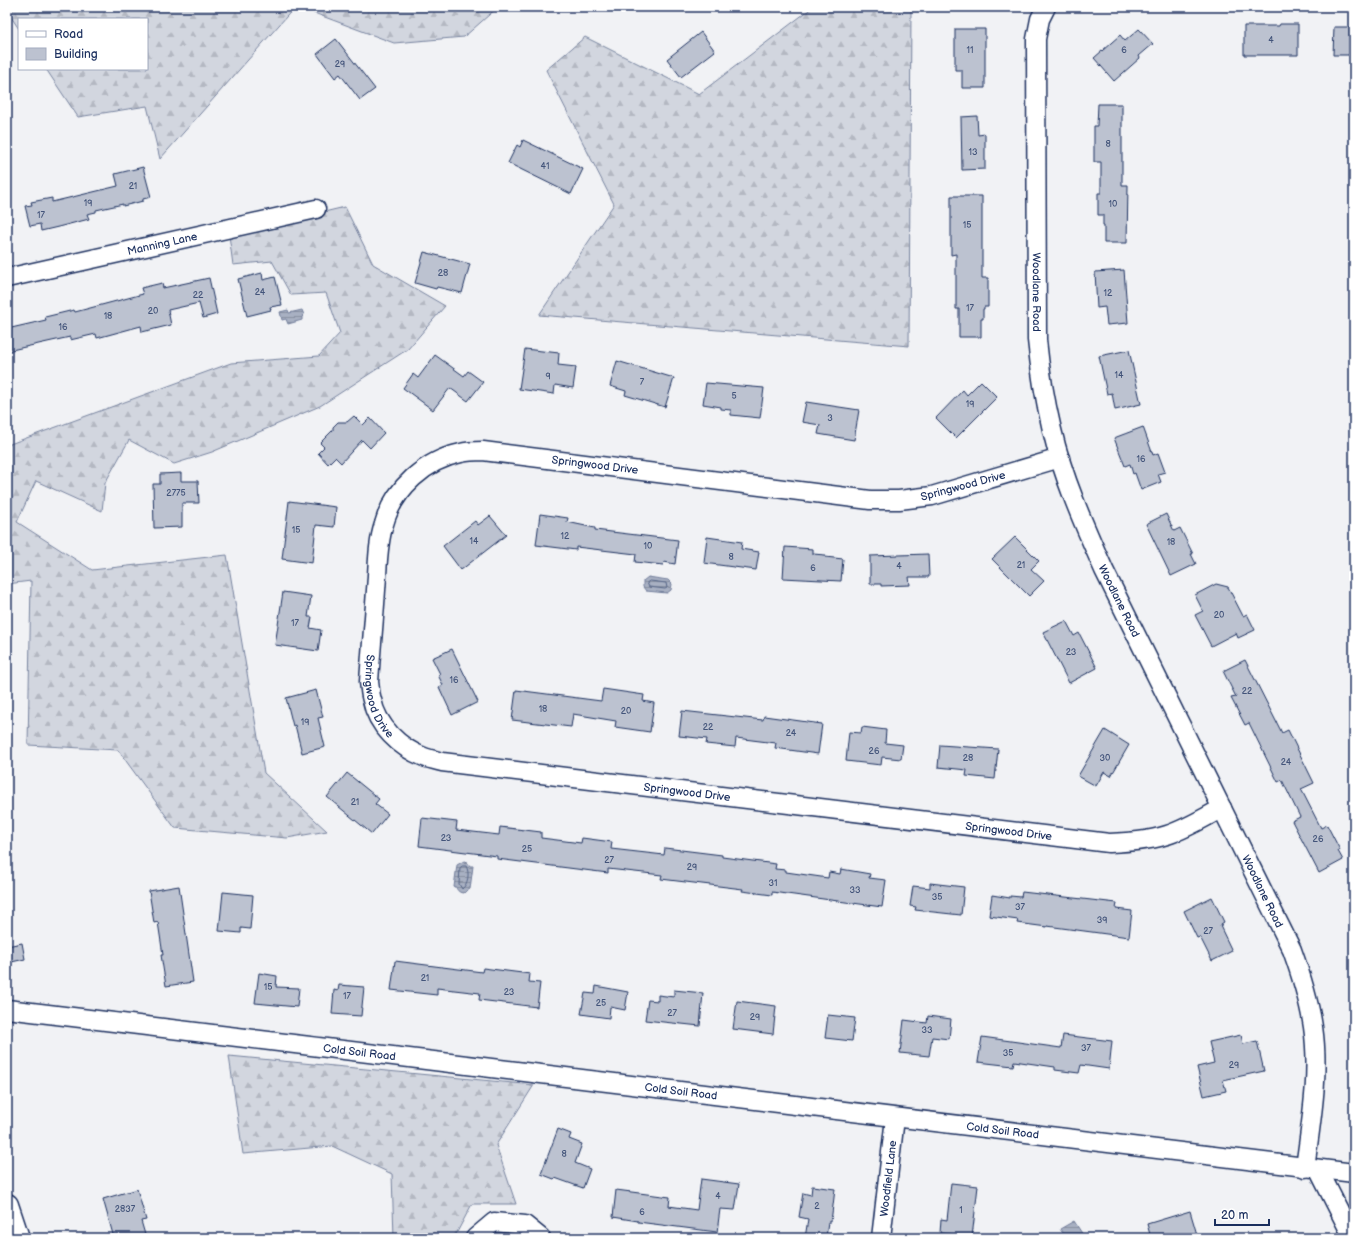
<svg xmlns="http://www.w3.org/2000/svg" width="1361" height="1245" viewBox="0 0 1361 1245" font-family="'Balsamiq Sans',sans-serif">
	<style>
		.forest { fill: url(#forest-firs); stroke: #76829e }
		.water { fill: url(#water-rules); stroke: #707c9a }
		.lines { fill: none; stroke-linecap: round; stroke-linejoin: round }
		.shore { stroke: #536386; stroke-width: 1 }
		.building { fill: #bcc2d0; stroke: #1b2f5e }
		.minor-casing { stroke: #1b2f5e; stroke-width: 21 }
		.highway-casing { stroke: #1b2f5e; stroke-width: 25 }
		.minor { stroke: #fff; stroke-width: 18 }
		.highway { stroke: #fff; stroke-width: 22 }
		.labels { text-anchor: middle; dominant-baseline: central; stroke-width: 4; stroke-linejoin: round; paint-order: stroke }
		.number-label { font-size: 9px; fill: #43547a }
		.street-label { font-size: 11px; fill: #1b2f5e; stroke: #fff }
	</style>
	<defs>
		<pattern id="forest-firs" width="22" height="20" patternUnits="userSpaceOnUse"><rect width="22" height="20" fill="#d2d6df"/><path d="M5 1l3.5 6h-7zM16 11l3.5 6h-7z" fill="#b4b8c2"/></pattern>
		<pattern id="water-rules" width="6" height="5" patternUnits="userSpaceOnUse"><rect width="6" height="5" fill="#a8b0c2"/><path d="M0 2.5h6" fill="none" stroke="#8890a1"/></pattern>
	</defs>
	<rect width="100%" height="100%" fill="#f1f2f5"/>
	<filter id="ink" filterUnits="userSpaceOnUse"><feTurbulence type="fractalNoise" baseFrequency=".025" numOctaves="2"/><feDisplacementMap in="SourceGraphic" scale="8" xChannelSelector="R" yChannelSelector="G"/><feConvolveMatrix kernelMatrix="1 2 1 2 8 2 1 2 1" color-interpolation-filters="sRGB"/></filter>
	<g filter="url(#ink)">
		<g class="forest">
			<polygon points="7,7 295,7 160,159 147,106 78,117 46,69 147,69 147,19 19,19 19,29 7,11"/>
			<polygon points="298,7 498,7 464,37 394,43"/>
			<polygon points="813,7 911,7 909,346 539,315 614,204 546,70 585,37 699,94"/>
			<polygon points="345,207 373,264 445,306 408,349 320,406 212,452 174,464 129,440 105,483 102,511 36,481 17,522 92,570 227,555 264,773 327,831 287,838 175,828 118,750 28,745 31,581 7,584 7,449 10,444 231,363 319,356 340,333 326,293 291,295 272,261 233,265 229,235"/>
			<polygon points="229,1056 534,1085 496,1145 516,1204 472,1204 454,1238 394,1238 392,1174 332,1146 243,1154"/>
		</g>
		<g class="water">
			<polygon points="288,310 289,313 302,310 304,315 302,317 302,320 288,324 286,319 282,320 280,312"/>
			<polygon points="648,577 668,580 672,584 671,590 667,593 646,591 643,587 643,581"/>
			<path d="M464 861 467 862 470 866H473L470 889H468L464 893C460 893 457 891 456 887H454L457 865Z"/>
			<polygon points="1074,1221 1085,1238 1066,1238 1060,1229"/>
		</g>
		<g class="lines">
			<g class="shore">
				<polygon points="650,581 666,583 667,588 665,589 649,587 647,583"/>
				<path d="M463 866H466C470 873 468 884 462 889L459 884 460 868Z"/>
			</g>
		</g>
		<g class="building">
			<polygon points="1280,24 1298,24 1298,55 1244,55 1244,26 1279,26"/>
			<polygon points="1334,27 1354,27 1354,55 1333,55"/>
			<polygon points="955,29 985,29 985,88 962,88 962,70 955,70"/>
			<polygon points="1139,29 1153,44 1139,56 1140,58 1114,81 1094,58 1120,35 1125,41"/>
			<polygon points="701,32 715,51 681,77 667,59"/>
			<polygon points="336,39 375,89 360,100 340,74 335,78 317,54"/>
			<polygon points="1098,104 1122,104 1122,185 1128,185 1127,243 1104,243 1104,225 1103,225 1103,215 1098,215 1098,193 1101,193 1101,162 1094,162 1094,126 1097,126"/>
			<polygon points="977,116 978,135 985,134 985,169 962,170 961,117"/>
			<polygon points="523,140 583,169 571,194 508,163 517,145 520,147"/>
			<polygon points="143,167 151,197 143,199 143,201 123,206 123,204 96,210 96,212 87,214 89,219 58,227 41,231 40,224 30,226 25,206 32,205 31,202 52,198 52,202 118,186 115,174"/>
			<polygon points="951,196 982,196 982,278 988,278 988,307 984,307 984,309 983,309 983,319 981,319 981,337 959,337 959,309 956,309 956,254 951,255"/>
			<polygon points="424,252 470,264 462,293 437,287 436,289 415,283"/>
			<polygon points="1124,270 1128,323 1107,325 1105,307 1097,308 1095,272"/>
			<polygon points="262,273 263,280 275,277 282,305 270,307 271,310 247,316 238,279"/>
			<polygon points="209,278 217,314 203,318 199,303 168,310 171,325 142,332 141,326 97,338 96,334 70,340 70,337 7,351 7,329 46,320 45,317 74,310 75,312 143,294 141,288 162,283 163,288"/>
			<polygon points="525,349 559,353 558,365 576,367 573,388 555,385 554,394 519,389"/>
			<polygon points="1129,350 1141,404 1115,410 1112,393 1107,394 1099,356"/>
			<polygon points="435,355 464,376 468,371 483,382 468,401 450,388 433,410 403,388 413,374 418,378"/>
			<polygon points="617,361 674,378 665,407 625,395 626,391 610,386"/>
			<polygon points="981,381 997,397 956,438 936,418 963,390 967,395"/>
			<polygon points="706,383 764,388 760,418 731,415 731,410 721,409 721,407 703,404"/>
			<polygon points="806,402 859,410 854,440 818,434 820,425 802,422"/>
			<polygon points="354,416 363,425 370,418 384,433 370,448 362,440 341,463 335,457 328,464 318,453 324,447 320,443 333,430 333,427 338,422 347,422"/>
			<polygon points="1143,427 1153,455 1158,453 1165,472 1158,474 1161,482 1141,490 1135,473 1133,474 1130,464 1125,466 1114,438"/>
			<polygon points="181,473 181,481 198,481 199,503 182,503 182,527 154,528 153,484 160,484 160,474"/>
			<polygon points="289,501 336,507 334,527 316,525 312,563 282,559"/>
			<polygon points="540,514 568,518 567,522 595,528 595,530 678,540 675,564 664,562 663,565 635,562 636,554 576,547 576,550 536,545"/>
			<polygon points="1166,514 1174,531 1180,528 1193,554 1191,554 1196,564 1171,576 1146,524"/>
			<polygon points="490,516 506,535 461,570 443,546 475,521 478,525"/>
			<polygon points="707,537 742,542 741,549 759,552 756,570 704,563"/>
			<polygon points="1015,537 1039,561 1031,569 1044,581 1029,596 992,559"/>
			<polygon points="785,547 813,549 813,554 825,555 825,557 843,559 841,581 783,578"/>
			<polygon points="928,554 929,577 909,577 910,585 881,586 881,584 870,584 870,556"/>
			<polygon points="1216,584 1228,587 1243,616 1247,614 1255,630 1238,638 1236,633 1211,646 1195,615 1203,611 1195,595"/>
			<polygon points="283,592 311,596 308,617 312,617 310,628 321,630 318,651 275,645"/>
			<polygon points="1066,621 1074,636 1079,633 1097,668 1069,683 1043,632"/>
			<polygon points="452,649 478,702 452,715 439,687 443,685 438,675 440,674 432,658"/>
			<polygon points="1245,660 1282,733 1288,730 1314,783 1301,789 1321,828 1327,825 1340,850 1338,851 1343,860 1319,873 1292,821 1300,817 1282,780 1278,782 1249,723 1245,725 1231,698 1236,697 1223,671"/>
			<polygon points="603,689 644,695 643,701 654,703 650,732 615,727 616,721 573,714 571,727 512,720 516,690 601,701"/>
			<polygon points="316,690 323,717 318,718 325,747 302,753 295,725 293,726 286,698"/>
			<polygon points="682,711 763,720 764,716 822,724 818,754 775,748 776,743 736,738 735,747 706,744 707,739 679,736"/>
			<polygon points="862,727 886,730 885,743 903,745 901,759 882,757 881,765 846,761 849,732 861,733"/>
			<polygon points="1105,730 1129,745 1111,776 1104,772 1096,786 1078,776"/>
			<polygon points="940,745 998,749 995,779 966,776 967,770 938,767"/>
			<polygon points="347,773 379,799 375,804 388,814 372,834 327,797"/>
			<polygon points="422,818 457,822 456,830 499,835 500,827 541,832 541,838 581,843 582,838 612,842 611,849 664,855 665,848 722,855 722,857 776,864 775,869 786,870 786,872 828,878 829,872 840,874 841,869 870,874 869,878 886,880 882,907 772,892 772,895 742,891 743,889 661,879 662,875 608,869 608,873 497,859 497,856 419,846"/>
			<polygon points="930,883 964,887 961,915 915,910 916,907 910,906 913,886 930,888"/>
			<polygon points="179,886 193,982 166,986 161,955 163,955 158,922 154,923 149,891"/>
			<polygon points="223,892 253,895 250,929 241,928 241,933 219,931"/>
			<polygon points="1022,892 1117,903 1116,909 1132,911 1129,937 1047,926 1047,927 1017,923 1018,920 989,916 992,895 1010,898 1010,896 1021,897"/>
			<polygon points="1212,897 1224,922 1221,924 1222,926 1220,926 1232,951 1212,961 1200,937 1197,938 1184,911"/>
			<polygon points="22,943 25,959 7,963 7,946"/>
			<polygon points="395,961 482,972 483,968 530,974 529,982 540,983 537,1007 479,1000 480,993 437,988 437,995 391,990"/>
			<polygon points="259,973 277,976 276,987 299,988 297,1007 255,1003"/>
			<polygon points="339,985 364,987 361,1016 332,1014 334,990 338,991"/>
			<polygon points="596,986 628,992 625,1010 610,1007 609,1018 581,1014 585,993 595,994"/>
			<polygon points="674,990 703,993 700,1026 645,1020 648,1000 658,1001 658,995 674,997"/>
			<polygon points="737,1001 776,1006 773,1034 733,1029"/>
			<polygon points="828,1015 855,1018 852,1041 825,1038"/>
			<polygon points="928,1016 951,1019 949,1039 932,1037 929,1056 900,1053 904,1020 927,1023"/>
			<polygon points="1063,1035 1112,1041 1109,1069 1081,1065 1079,1073 1055,1070 1055,1067 1014,1061 1013,1066 978,1062 982,1037 1061,1048"/>
			<polygon points="1241,1035 1243,1044 1257,1041 1264,1071 1223,1080 1226,1091 1204,1096 1197,1067 1214,1063 1209,1042"/>
			<polygon points="558,1129 571,1134 569,1139 582,1144 575,1163 590,1169 583,1188 555,1178 554,1179 541,1174"/>
			<polygon points="701,1179 739,1184 735,1210 720,1209 717,1232 638,1222 638,1221 613,1217 616,1190 670,1197 669,1206 697,1210"/>
			<polygon points="951,1183 978,1186 972,1237 940,1233 941,1219 947,1220"/>
			<polygon points="812,1186 835,1189 831,1222 828,1222 826,1238 805,1238 808,1219 799,1217 803,1193 811,1195"/>
			<polygon points="137,1189 146,1220 141,1221 146,1238 114,1238 103,1199"/>
			<polygon points="1190,1211 1198,1238 1151,1238 1147,1224"/>
		</g>
		<g class="lines">
			<g class="minor-casing">
				<g id="minor">
					<path id="s1" d="M1046 7 1040 19 1036 39 1037 340C1040 371 1045 400 1052 430 1063 478 1084 525 1104 570L1292 950C1301 975 1309 1000 1313 1027 1320 1074 1311 1121 1305 1168"/>
					<path id="s2" d="M7 278 316 209"/>
					<path id="s3" d="M1060 458 932 496 899 500H870L483 451C476 451 468 451 461 453 426 460 394 488 384 524 377 545 378 568 376 590 374 621 371 651 369 682 370 688 370 694 372 700 377 726 400 748 424 757 429 759 436 760 442 762L1109 843C1128 842 1148 841 1167 835 1186 829 1204 818 1222 808"/>
					<path id="s4" d="M7 1009 1354 1173"/>
					<polyline points="1318,1169 1353,1238"/>
					<polyline points="475,1238 494,1222 525,1225 541,1238"/>
					<path id="s5" d="M881 1238 895 1118"/>
				</g>
			</g>
			<g class="highway-casing">
				<polyline id="highway" points="7,1205 18,1238"/>
			</g>
			<use href="#minor" class="minor"/>
			<use href="#highway" class="highway"/>
		</g>
	</g>
	<g class="labels">
		<g class="number-label">
			<text x="1271" y="40">4</text>
			<text x="970" y="50">11</text>
			<text x="1124" y="50">6</text>
			<text x="340" y="64">29</text>
			<text x="1108" y="144">8</text>
			<text x="973" y="152">13</text>
			<text x="545" y="166">41</text>
			<text x="133" y="186">21</text>
			<text x="88" y="203">19</text>
			<text x="1113" y="204">10</text>
			<text x="41" y="215">17</text>
			<text x="967" y="225">15</text>
			<text x="443" y="273">28</text>
			<text x="260" y="292">24</text>
			<text x="1108" y="293">12</text>
			<text x="198" y="295">22</text>
			<text x="970" y="308">17</text>
			<text x="153" y="311">20</text>
			<text x="108" y="316">18</text>
			<text x="63" y="327">16</text>
			<text x="1119" y="375">14</text>
			<text x="548" y="376">9</text>
			<text x="642" y="382">7</text>
			<text x="734" y="396">5</text>
			<text x="970" y="404">19</text>
			<text x="830" y="418">3</text>
			<text x="1141" y="459">16</text>
			<text x="176" y="493">2775</text>
			<text x="296" y="530">15</text>
			<text x="565" y="536">12</text>
			<text x="474" y="541">14</text>
			<text x="1171" y="542">18</text>
			<text x="648" y="546">10</text>
			<text x="731" y="557">8</text>
			<text x="1021" y="565">21</text>
			<text x="899" y="566">4</text>
			<text x="813" y="568">6</text>
			<text x="1219" y="615">20</text>
			<text x="295" y="623">17</text>
			<text x="1071" y="652">23</text>
			<text x="454" y="680">16</text>
			<text x="1247" y="691">22</text>
			<text x="543" y="709">18</text>
			<text x="626" y="711">20</text>
			<text x="305" y="722">19</text>
			<text x="708" y="727">22</text>
			<text x="791" y="733">24</text>
			<text x="874" y="751">26</text>
			<text x="968" y="758">28</text>
			<text x="1105" y="758">30</text>
			<text x="1286" y="762">24</text>
			<text x="355" y="802">21</text>
			<text x="446" y="838">23</text>
			<text x="1318" y="839">26</text>
			<text x="527" y="849">25</text>
			<text x="609" y="860">27</text>
			<text x="692" y="867">29</text>
			<text x="773" y="883">31</text>
			<text x="855" y="890">33</text>
			<text x="937" y="897">35</text>
			<text x="1020" y="907">37</text>
			<text x="1102" y="920">39</text>
			<text x="1208" y="931">27</text>
			<text x="425" y="978">21</text>
			<text x="268" y="987">15</text>
			<text x="509" y="992">23</text>
			<text x="347" y="996">17</text>
			<text x="601" y="1003">25</text>
			<text x="672" y="1013">27</text>
			<text x="755" y="1017">29</text>
			<text x="927" y="1030">33</text>
			<text x="1086" y="1048">37</text>
			<text x="1008" y="1053">35</text>
			<text x="1234" y="1065">29</text>
			<text x="564" y="1154">8</text>
			<text x="718" y="1196">4</text>
			<text x="817" y="1206">2</text>
			<text x="125" y="1209">2837</text>
			<text x="961" y="1210">1</text>
			<text x="642" y="1212">6</text>
		</g>
		<g class="street-label">
			<text stroke="none"><textPath href="#s2" startOffset="159">Manning Lane</textPath></text>
			<text stroke="none"><textPath href="#s1" startOffset="287">Woodlane Road</textPath></text>
			<text transform="translate(595 465) rotate(7)">Springwood Drive</text>
			<text transform="translate(963 486) rotate(-15)">Springwood Drive</text>
			<text stroke="none"><textPath href="#s1" startOffset="610">Woodlane Road</textPath></text>
			<text stroke="none"><textPath href="#s3" startOffset="893">Springwood Drive</textPath></text>
			<text stroke="none"><textPath href="#s3" startOffset="1241">Springwood Drive</textPath></text>
			<text stroke="none"><textPath href="#s3" startOffset="1565">Springwood Drive</textPath></text>
			<text stroke="none"><textPath href="#s1" startOffset="934">Woodlane Road</textPath></text>
			<text stroke="none"><textPath href="#s4" startOffset="355">Cold Soil Road</textPath></text>
			<text stroke="none"><textPath href="#s4" startOffset="679">Cold Soil Road</textPath></text>
			<text stroke="none"><textPath href="#s4" startOffset="1003">Cold Soil Road</textPath></text>
			<text stroke="none"><textPath href="#s5" startOffset="60">Woodfield Lane</textPath></text>
		</g>
	</g>
	<rect width="1361" height="1245" fill="none" stroke="#fff" stroke-width="24"/>
	<rect x="12" y="12" width="1337" height="1221" fill="none" stroke="#1b2f5e" stroke-width="1.5" filter="url(#ink)"/>
	<rect x="18" y="18" width="130" height="52" fill="#ffffff" stroke="#a4acbf"/>
	<rect x="26" y="31" width="20" height="6" fill="#ffffff" stroke="#a4acbf"/>
	<text x="54" y="38" font-size="12" fill="#1b2f5e">Road</text>
	<rect x="26" y="48" width="20" height="12" fill="#bcc2d0" stroke="#a4acbf"/>
	<text x="54" y="58" font-size="12" fill="#1b2f5e">Building</text>
	<path d="M1215 1219v6h54v-6" fill="none" stroke="#1b2f5e" stroke-width="2"/>
	<text x="1221" y="1219" font-size="12" fill="#1b2f5e" stroke="#ffffff" stroke-width="3" paint-order="stroke">20 m</text>
</svg>
